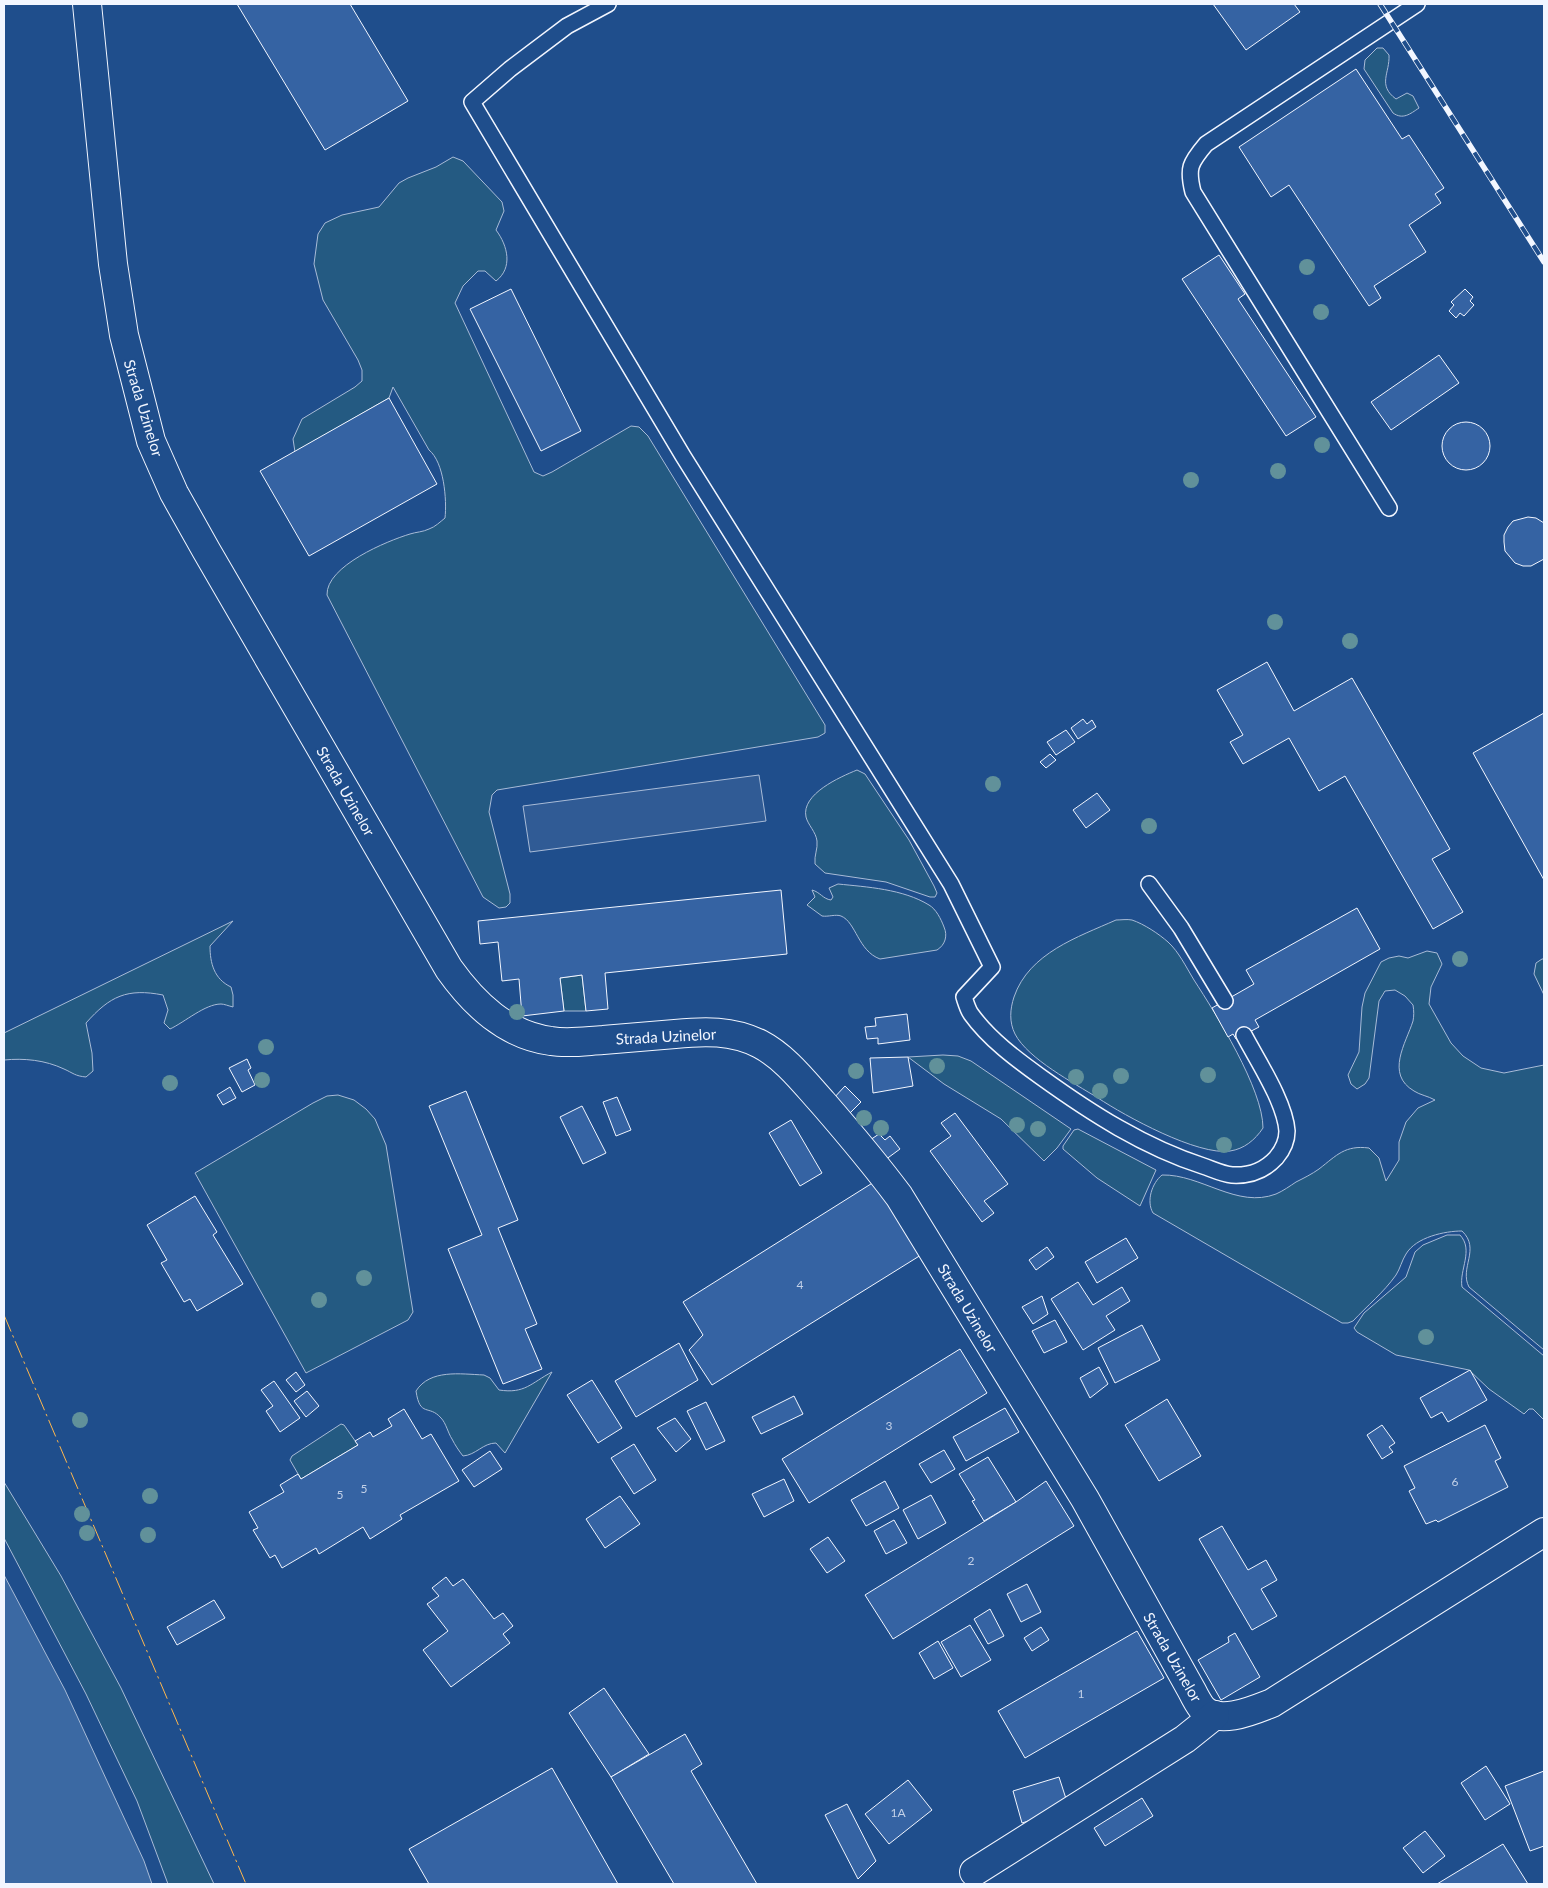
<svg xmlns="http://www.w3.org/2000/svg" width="1548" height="1888" viewBox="0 0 1548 1888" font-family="Lato,sans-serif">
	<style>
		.green { fill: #245a82; stroke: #a8bbd7 }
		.parking { fill: #305b95; stroke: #a8bbd7 }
		.water { fill: #3b69a3; stroke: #a8bbd7 }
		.building { fill: #3563a3; stroke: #f2f6ff }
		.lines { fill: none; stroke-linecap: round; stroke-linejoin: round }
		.service-casing { stroke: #f2f6ff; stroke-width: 18 }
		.minor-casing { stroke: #f2f6ff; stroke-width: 30 }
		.service { stroke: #1f4e8c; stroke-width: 15 }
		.minor { stroke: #1f4e8c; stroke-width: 28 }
		.rail-casing { stroke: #f2f6ff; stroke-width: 5.5 }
		.rail { stroke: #1f4e8c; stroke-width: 4; stroke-dasharray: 11; stroke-linecap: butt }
		.power { stroke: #ffb74d; stroke-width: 1; stroke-dasharray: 18 4 2.5 4; stroke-linecap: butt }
		.tree { fill: #61919a }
		.labels { text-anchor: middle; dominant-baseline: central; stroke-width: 4; stroke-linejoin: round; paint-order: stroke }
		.number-label { font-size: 12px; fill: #c3d1e8 }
		.street-label { font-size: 15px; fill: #f2f6ff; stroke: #1f4e8c }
	</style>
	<rect width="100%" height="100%" fill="#1f4e8c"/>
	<g class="green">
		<path d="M1377 48H1383L1389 55C1390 73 1377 85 1396 99L1407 93 1413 96 1419 108C1410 114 1403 120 1393 113L1364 69 1365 60Z"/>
		<path d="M453 157 463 161 502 202 504 211 496 230C508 246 513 268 496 281L485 271H478L463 286 455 303 534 472 543 476 552 472 631 426 639 427 648 436 825 725V733L818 737 497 790 492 795 489 812 510 894V903L506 907 499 908 483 897 327 595C326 566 387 541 410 534 416 532 423 532 429 529 435 527 440 522 445 518 447 500 444 462 429 450L393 387 389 398 295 452 293 439 302 419 355 387 362 381V370L358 360 323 300 314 264 318 234 325 223 342 215 379 207 399 183 408 178 436 167Z"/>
		<path d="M857 770 865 774 909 840 934 886 937 893 935 897H930L886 882 825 873 815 864C814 855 818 849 817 841 816 832 808 825 806 817 801 794 840 777 857 770Z"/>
		<path d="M838 884C867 887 903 889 929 905 936 909 941 919 944 927 948 936 945 945 937 950L880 959C858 951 856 922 841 916 836 914 828 917 822 916L807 905 815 897 812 890C820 892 823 899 831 900L833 897 829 888Z"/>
		<path d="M1116 920C1121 920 1127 919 1132 920 1144 924 1159 934 1168 942 1179 952 1186 967 1194 980 1216 1014 1263 1089 1263 1128 1255 1140 1244 1149 1230 1151 1198 1156 1125 1116 1098 1098 1074 1083 1028 1059 1015 1034 1009 1022 1010 1009 1014 997 1029 953 1078 937 1116 920Z"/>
		<path d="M233 921 210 946C210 963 214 979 231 987L233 995V1007C229 1006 224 1004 221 1004 205 1004 185 1022 170 1029L164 1023 168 1010 163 995C127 988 110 996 86 1023L92 1053 93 1071 86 1077C75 1076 73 1073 64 1069 45 1060 24 1058 4 1060V1033Z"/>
		<path d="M1427 951 1437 953 1442 964 1431 987 1429 1004 1451 1043 1463 1056 1481 1068 1504 1073 1544 1065V1350L1469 1287C1459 1268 1481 1249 1462 1231 1445 1231 1416 1237 1406 1254 1402 1260 1400 1269 1396 1275 1384 1292 1367 1306 1353 1321L1348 1323H1342L1153 1213C1146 1201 1152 1183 1162 1175 1201 1174 1237 1209 1276 1194 1283 1191 1290 1186 1296 1182 1304 1178 1312 1174 1319 1169 1337 1155 1345 1145 1369 1148L1379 1158 1386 1181 1399 1160V1142L1406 1122 1418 1108 1435 1100C1428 1096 1420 1095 1414 1091 1385 1074 1406 1043 1413 1021 1414 1016 1414 1011 1413 1005L1405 996 1395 990 1385 991 1379 1001 1369 1078 1365 1084 1357 1089 1351 1084 1348 1075 1359 1052 1362 1007 1365 993 1381 962 1389 958 1399 956 1408 958Z"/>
		<polygon points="1542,959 1544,959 1544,995 1534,974 1536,963"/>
		<polygon points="582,975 586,1011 564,1011 560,978"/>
		<polygon points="943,1055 958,1056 971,1061 1071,1129 1057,1148 1044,1161 1001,1119 944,1084 908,1057"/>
		<polygon points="338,1095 354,1100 366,1109 375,1119 386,1145 413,1312 408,1320 306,1373 195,1173 313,1103 327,1096"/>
		<polygon points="1078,1129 1156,1170 1140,1206 1097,1178 1063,1149 1063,1146 1074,1130"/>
		<path d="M1447 1235H1460C1474 1250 1459 1270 1462 1287L1544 1356V1420L1533 1409H1529L1524 1414 1489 1389 1469 1370 1396 1355 1357 1332 1354 1328 1364 1313 1406 1277 1415 1252 1423 1245Z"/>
		<path d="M552 1372 505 1453 496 1443C483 1443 476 1455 463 1456 459 1451 455 1445 452 1439 448 1433 446 1423 441 1418 429 1404 420 1418 416 1391 430 1369 460 1374 484 1375L490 1378 499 1390C525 1394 531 1383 552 1372Z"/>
		<polygon points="341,1424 344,1425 358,1445 301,1479 290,1460 292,1456"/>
		<polygon points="4,1482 61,1576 121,1688 214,1884 168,1884 137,1801 86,1694 4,1538"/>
	</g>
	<polygon class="parking" points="759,775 766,821 530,852 523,806"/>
	<polygon class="water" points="4,1575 65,1690 144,1861 152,1884 4,1884"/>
	<g class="building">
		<polygon points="237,4 350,4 408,101 325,150"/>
		<polygon points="1213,4 1294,4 1300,12 1246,50"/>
		<polygon points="1356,69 1402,139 1409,135 1444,188 1435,194 1441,203 1409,225 1426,252 1374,286 1381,298 1369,306 1289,185 1271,197 1239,147"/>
		<polygon points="1219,255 1245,294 1238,299 1316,417 1286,436 1182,279"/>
		<polygon points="511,289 581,431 541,451 470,309"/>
		<polygon points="1465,289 1473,297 1470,301 1474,305 1464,316 1460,313 1456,318 1449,311 1454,305 1451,302"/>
		<polygon points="1439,355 1459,383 1391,430 1371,402"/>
		<polygon points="389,398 437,484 309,556 260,471"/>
		<circle cx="1466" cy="446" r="24"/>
		<polygon points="1528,517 1536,518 1544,523 1544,559 1531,566 1523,566 1515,563 1505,551 1504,542 1504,535 1508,527 1513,521"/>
		<polygon points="1267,662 1294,711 1352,678 1450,849 1432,859 1463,912 1433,929 1345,776 1319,791 1289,738 1243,764 1230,742 1243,735 1217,690"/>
		<polygon points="1544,713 1544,880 1473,753"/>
		<polygon points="1083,719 1087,724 1092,720 1096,727 1078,739 1071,728"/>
		<polygon points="1066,730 1075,742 1056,755 1047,742"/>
		<polygon points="1050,754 1056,760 1046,768 1040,762"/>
		<polygon points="1097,793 1110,810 1086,828 1073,810"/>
		<polygon points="781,890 787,954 605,973 608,1009 586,1011 582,975 560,978 564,1011 522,1016 519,979 502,981 498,942 480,944 478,921"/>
		<polygon points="1357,908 1380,949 1255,1020 1259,1027 1236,1039 1233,1034 1228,1037 1212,1008 1254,984 1246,970"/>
		<polygon points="907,1014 910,1040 878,1044 878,1038 867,1039 865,1027 876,1026 875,1018"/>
		<polygon points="908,1057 913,1086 873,1093 870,1058"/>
		<polygon points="247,1059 251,1068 248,1070 255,1085 242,1092 229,1068"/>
		<polygon points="845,1086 861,1102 847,1116 832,1100"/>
		<polygon points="230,1087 236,1098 223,1105 217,1095"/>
		<polygon points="466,1091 518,1220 498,1228 537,1324 525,1329 542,1369 503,1384 448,1249 482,1235 429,1106"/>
		<polygon points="617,1097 631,1130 616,1136 603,1102"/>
		<polygon points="582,1106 606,1153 583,1164 560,1117"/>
		<polygon points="955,1113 1008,1184 984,1201 994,1213 982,1222 930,1151 951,1136 941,1123"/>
		<polygon points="791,1120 822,1173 800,1186 769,1133"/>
		<polygon points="879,1134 885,1140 890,1136 900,1149 885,1160 870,1140"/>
		<polygon points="874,1182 921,1255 712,1385 689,1350 703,1335 683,1302"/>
		<polygon points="195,1196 217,1232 213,1235 243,1284 197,1311 190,1299 184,1302 161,1263 167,1260 147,1225"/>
		<polygon points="1126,1238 1138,1258 1097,1283 1085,1262"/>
		<polygon points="1047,1247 1054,1257 1036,1270 1029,1260"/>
		<polygon points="1078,1282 1093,1305 1122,1287 1130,1301 1106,1316 1115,1330 1083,1350 1051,1299"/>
		<polygon points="1042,1296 1048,1314 1033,1324 1022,1307"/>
		<polygon points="1055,1320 1067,1342 1044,1353 1032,1331"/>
		<polygon points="1142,1325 1160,1360 1115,1383 1098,1348"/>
		<polygon points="679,1343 698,1380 636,1417 615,1381"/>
		<polygon points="960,1349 987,1393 809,1503 782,1459"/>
		<polygon points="1099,1367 1108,1384 1090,1398 1080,1378"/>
		<polygon points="1470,1370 1487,1400 1448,1422 1442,1412 1431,1418 1420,1398"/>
		<polygon points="296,1372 305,1385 296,1392 286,1380"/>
		<polygon points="592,1380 622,1428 598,1443 567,1395"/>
		<polygon points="274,1381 300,1418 280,1432 266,1411 273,1406 261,1390"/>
		<polygon points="307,1391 319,1406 306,1417 294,1401"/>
		<polygon points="794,1396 803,1414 761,1434 752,1417"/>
		<polygon points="1167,1399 1201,1456 1159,1481 1125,1425"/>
		<polygon points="706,1402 725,1441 706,1450 687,1411"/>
		<polygon points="1005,1408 1019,1432 966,1461 953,1437"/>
		<polygon points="404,1409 422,1439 431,1434 459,1481 400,1515 402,1519 370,1539 363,1527 319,1554 316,1548 282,1568 275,1555 270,1558 253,1530 258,1528 249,1512 284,1492 280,1485 298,1474 301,1479 358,1445 355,1441 370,1432 373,1437 392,1426 388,1419"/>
		<polygon points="675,1418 691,1439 676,1452 657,1428"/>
		<polygon points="1382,1425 1395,1443 1389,1447 1393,1452 1382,1459 1367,1435"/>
		<polygon points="1485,1425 1501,1458 1495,1461 1508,1487 1438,1522 1436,1520 1426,1524 1409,1491 1415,1488 1404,1466"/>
		<polygon points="634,1444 656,1480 634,1494 611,1458"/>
		<polygon points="944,1450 955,1469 931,1483 919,1464"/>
		<polygon points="490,1451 502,1469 474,1487 462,1470"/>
		<polygon points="988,1457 1016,1502 984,1521 972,1501 975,1500 959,1474"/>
		<polygon points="784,1479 794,1501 764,1517 752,1494"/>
		<polygon points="885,1481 899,1508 866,1526 851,1500"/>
		<polygon points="1046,1481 1074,1526 893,1639 865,1595 1016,1502"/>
		<polygon points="931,1495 946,1523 918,1539 903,1510"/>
		<polygon points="620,1496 640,1524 605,1548 586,1519"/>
		<polygon points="894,1520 907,1543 886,1554 874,1531"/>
		<polygon points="1222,1526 1248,1570 1266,1560 1277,1580 1261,1589 1277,1616 1252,1630 1199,1539"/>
		<polygon points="828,1537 845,1561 827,1573 810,1549"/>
		<polygon points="446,1577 453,1586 463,1579 494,1619 503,1613 513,1626 503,1634 510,1643 451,1687 423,1650 448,1631 427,1604 439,1596 432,1588"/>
		<polygon points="1027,1584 1041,1612 1021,1622 1007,1594"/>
		<polygon points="214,1600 225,1618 177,1645 167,1627"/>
		<polygon points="990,1609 1004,1636 988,1644 974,1619"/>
		<polygon points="970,1625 991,1660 961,1677 941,1642"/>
		<polygon points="1041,1627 1049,1640 1032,1651 1024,1638"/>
		<polygon points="1137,1631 1164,1678 1025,1758 998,1711"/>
		<polygon points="1235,1633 1260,1677 1221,1700 1198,1660 1229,1642 1228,1637"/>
		<polygon points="938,1641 953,1668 934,1679 919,1653"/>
		<polygon points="604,1688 649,1754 611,1777 569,1713"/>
		<polygon points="685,1734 702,1764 691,1771 757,1884 674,1884 611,1777"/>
		<polygon points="1486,1766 1510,1804 1485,1820 1461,1783"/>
		<polygon points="552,1768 618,1884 429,1884 409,1849"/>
		<polygon points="1544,1771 1544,1846 1530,1851 1505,1786"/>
		<polygon points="1059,1777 1069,1808 1022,1823 1013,1791"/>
		<polygon points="908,1780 932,1810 889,1844 865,1814"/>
		<polygon points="1142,1798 1153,1816 1105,1846 1094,1828"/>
		<polygon points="847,1804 876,1861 858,1879 825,1815"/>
		<polygon points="1425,1831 1445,1856 1423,1873 1403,1848"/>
		<polygon points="1503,1844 1528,1884 1437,1884"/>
	</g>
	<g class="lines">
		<g class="service-casing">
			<g id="service">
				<path d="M608 4 567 26 510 69 472 102 683 456 951 884 992 967 964 997C966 1003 968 1010 971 1014 989 1039 1016 1059 1041 1077 1091 1113 1144 1147 1203 1166 1212 1169 1222 1174 1232 1175 1249 1176 1264 1171 1276 1158 1282 1151 1287 1141 1287 1131 1285 1102 1257 1060 1244 1035"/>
				<path d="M1389 508 1193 192C1187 168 1190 163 1206 144L1417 4"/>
				<polyline points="1149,884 1181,928 1225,1001"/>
			</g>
		</g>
		<g class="minor-casing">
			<g id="minor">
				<path d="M87 4 113 264 124 335 151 441 174 493 206 550 449 969C474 1004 506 1035 551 1041 568 1044 586 1041 603 1040 627 1038 651 1036 675 1034 704 1031 732 1030 760 1044 785 1057 804 1082 823 1103 849 1133 875 1164 899 1196L1085 1499 1192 1691C1195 1697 1198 1703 1202 1708 1219 1726 1254 1710 1272 1703L1544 1532"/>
				<polyline points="974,1872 1185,1739 1215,1715"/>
			</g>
		</g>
		<use href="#service" class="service"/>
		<use href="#minor" class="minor"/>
		<g class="rail-casing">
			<polyline id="rail" points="1380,4 1544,262"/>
		</g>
		<use href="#rail" class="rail"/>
		<polyline class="power" points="4,1315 246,1884"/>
	</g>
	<g class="tree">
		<circle cx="1307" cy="267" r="8"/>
		<circle cx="1321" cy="312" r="8"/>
		<circle cx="1322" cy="445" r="8"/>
		<circle cx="1278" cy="471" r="8"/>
		<circle cx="1191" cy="480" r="8"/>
		<circle cx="1275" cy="622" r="8"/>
		<circle cx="1350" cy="641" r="8"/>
		<circle cx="993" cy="784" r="8"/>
		<circle cx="1149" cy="826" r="8"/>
		<circle cx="1460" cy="959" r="8"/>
		<circle cx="517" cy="1012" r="8"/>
		<circle cx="266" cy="1047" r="8"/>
		<circle cx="937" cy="1066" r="8"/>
		<circle cx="856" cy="1071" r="8"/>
		<circle cx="1208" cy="1075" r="8"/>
		<circle cx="1121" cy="1076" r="8"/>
		<circle cx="1076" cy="1077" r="8"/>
		<circle cx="262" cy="1080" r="8"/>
		<circle cx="170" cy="1083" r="8"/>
		<circle cx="1100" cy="1091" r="8"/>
		<circle cx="864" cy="1118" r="8"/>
		<circle cx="1017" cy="1125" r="8"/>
		<circle cx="881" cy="1128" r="8"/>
		<circle cx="1038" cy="1129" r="8"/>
		<circle cx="1224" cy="1145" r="8"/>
		<circle cx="364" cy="1278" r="8"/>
		<circle cx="319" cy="1300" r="8"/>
		<circle cx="1426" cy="1337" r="8"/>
		<circle cx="80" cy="1420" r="8"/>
		<circle cx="150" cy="1496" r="8"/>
		<circle cx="82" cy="1514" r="8"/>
		<circle cx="87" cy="1533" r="8"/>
		<circle cx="148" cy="1535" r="8"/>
	</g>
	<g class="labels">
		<g class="number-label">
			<text x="800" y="1284">4</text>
			<text x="889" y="1425">3</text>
			<text x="1455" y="1481">6</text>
			<text x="364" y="1488">5</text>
			<text x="340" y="1494">5</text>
			<text x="971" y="1560">2</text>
			<text x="1081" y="1693">1</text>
			<text x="898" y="1812">1A</text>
		</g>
		<g class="street-label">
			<text transform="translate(144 408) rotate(73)">Strada Uzinelor</text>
			<text transform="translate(346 791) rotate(60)">Strada Uzinelor</text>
			<text transform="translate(666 1036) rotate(-3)">Strada Uzinelor</text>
			<text transform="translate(968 1308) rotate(59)">Strada Uzinelor</text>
			<text transform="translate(1173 1657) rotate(60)">Strada Uzinelor</text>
		</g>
	</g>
	<rect width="1548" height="1888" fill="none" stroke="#f2f6ff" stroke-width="10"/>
</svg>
